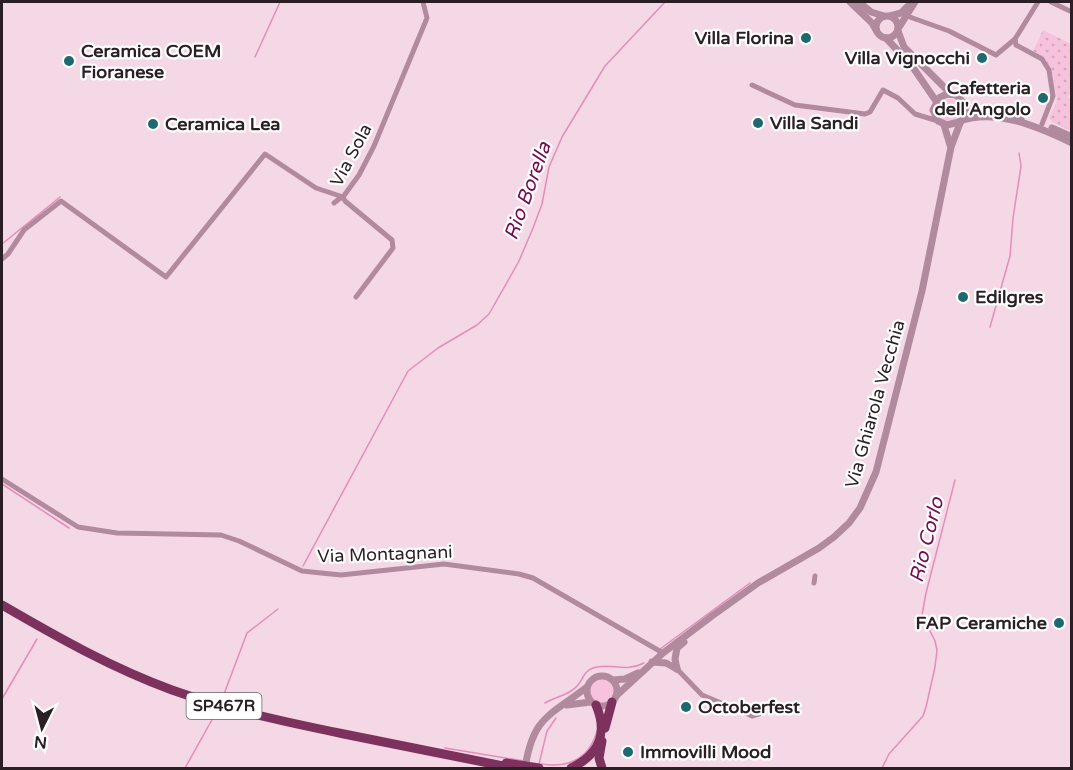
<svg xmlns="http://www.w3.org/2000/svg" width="1073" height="770" viewBox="0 0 1073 770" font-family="'Varela Round',sans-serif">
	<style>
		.green { fill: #f6c2dc }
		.park { fill: url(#park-dots) }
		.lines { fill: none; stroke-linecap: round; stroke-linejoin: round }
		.stream { stroke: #e58cbb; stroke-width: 1.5 }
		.minor { stroke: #b28a9e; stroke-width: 5 }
		.tertiary { stroke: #b28a9e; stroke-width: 7 }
		.trunk { stroke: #7c325c; stroke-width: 9 }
		.poi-dot { fill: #1e6970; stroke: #fff; stroke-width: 2 }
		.labels { text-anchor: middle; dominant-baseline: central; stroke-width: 4.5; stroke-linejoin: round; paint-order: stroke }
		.shield { fill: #fff; stroke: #696266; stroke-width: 1.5 }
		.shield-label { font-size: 16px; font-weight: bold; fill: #291f24 }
		.poi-label { font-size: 18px; font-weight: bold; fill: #291f24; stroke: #fff; text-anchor: start }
		.street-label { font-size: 18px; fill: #291f24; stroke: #fff }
		.water-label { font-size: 20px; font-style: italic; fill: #770a51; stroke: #fff }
	</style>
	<defs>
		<pattern id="park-dots" width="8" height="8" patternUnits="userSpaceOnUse" patternTransform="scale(1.5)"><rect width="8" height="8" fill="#f6c2dc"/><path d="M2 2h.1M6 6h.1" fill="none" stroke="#d3a6bd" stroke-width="1.8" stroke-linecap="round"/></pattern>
	</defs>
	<rect width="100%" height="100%" fill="#f5d8e5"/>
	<g class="green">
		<circle cx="949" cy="110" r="11"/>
		<circle cx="602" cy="691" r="12"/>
	</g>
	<polygon class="park" points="1043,30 1071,44 1071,91 1068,98 1071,99 1071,131 1052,122 1049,118 1057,101 1053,75 1046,60 1033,51"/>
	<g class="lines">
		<g class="stream">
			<polyline points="255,57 280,2"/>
			<polyline points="2,244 60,197"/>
			<polyline points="990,327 1010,256 1013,218 1021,166 1019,153"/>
			<polyline points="2,484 69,528"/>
			<polyline points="303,566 408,371 438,348 477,325 489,314 519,261 533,228 542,204 549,167 562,137 605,66 665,2"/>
			<polyline points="660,649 750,583"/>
			<polyline points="2,699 37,639"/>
			<polyline points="221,702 247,633 278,609"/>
			<path d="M545 703C555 697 570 695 578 685 583 679 584 671 593 668 610 662 625 673 644 663"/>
			<polyline points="445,748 524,761"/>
			<polyline points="539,764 547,731 556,718"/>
			<path d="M541 764C568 768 589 760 597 731"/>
			<polyline points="185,768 218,709"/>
			<polyline points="882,768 889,754 923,716 926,707 935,667 937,650 935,641 922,615 926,593 955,480"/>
		</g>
		<g class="minor">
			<polyline points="1051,2 1072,12"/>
			<polyline points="907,16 949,31 996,55 1015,39 1038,2"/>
			<polyline points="1015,39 1016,45 1042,59 1049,70 1053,96 1042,124"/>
			<polyline points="752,85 795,105 865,114 870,112 883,90 898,98 915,114 938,121"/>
			<polyline points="2,259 8,254 24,230 61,201 166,277 265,154 316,188 343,197 339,199 334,203"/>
			<polyline points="356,297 393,248 392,240 345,201 343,197 359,175 374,146 427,18 423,2"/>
			<polyline points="2,479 78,527 117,533 221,535 239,541 302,571 341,575 444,564 519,574 533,578 663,653"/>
			<polyline points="814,583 815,576"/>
			<polyline points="677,669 702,695 752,716 759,714"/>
		</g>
		<g class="tertiary">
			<polyline points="850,2 872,23 876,30"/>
			<polyline points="859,2 871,12 884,16"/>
			<circle cx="887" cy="27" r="11"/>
			<polyline points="890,16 901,13 910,4"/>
			<polyline points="898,29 915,2"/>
			<polyline points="898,31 904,47 951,94"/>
			<polyline points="886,38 912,66 936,101"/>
			<polyline points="965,108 1021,119"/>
			<path d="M960 121C996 108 1039 127 1072 143"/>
			<polyline points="944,125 950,145"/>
			<polyline points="1052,128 1072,137"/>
			<polyline points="652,662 666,663 677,669"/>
			<polyline points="677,669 675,659 677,648 684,642"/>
			<circle cx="602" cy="691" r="15"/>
			<polyline points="613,680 625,679 638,673"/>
			<polyline points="616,696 663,653 712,616 758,583 819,548 834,537 849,523 860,508 876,472 922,291 951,147 965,110 963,102 956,95 947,94 939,98 933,110 938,121 947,125 959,122"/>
			<polyline points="567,705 591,702"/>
			<path d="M525 768C533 717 548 717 587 687"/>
		</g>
		<g class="trunk">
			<path d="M2 605C57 637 112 668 172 690 228 710 286 722 344 734 400 745 457 757 513 768"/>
			<polyline points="605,728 612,702"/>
			<polyline points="506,763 539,768"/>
			<path d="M571 768C599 755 608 733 596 705"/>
			<polyline points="602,768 599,758 602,741"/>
		</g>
	</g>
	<g class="poi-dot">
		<circle cx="806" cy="38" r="6"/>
		<circle cx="982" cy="58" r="6"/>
		<circle cx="69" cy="61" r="6"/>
		<circle cx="1043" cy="98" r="6"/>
		<circle cx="758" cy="123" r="6"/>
		<circle cx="153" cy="124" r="6"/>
		<circle cx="963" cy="297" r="6"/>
		<circle cx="1059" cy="623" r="6"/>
		<circle cx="686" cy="707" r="6"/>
		<circle cx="628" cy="752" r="6"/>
	</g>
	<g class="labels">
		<rect class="shield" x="186.5" y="693" width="75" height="26" rx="4.5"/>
		<g class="shield-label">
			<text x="224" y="706">SP467R</text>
		</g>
		<g class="poi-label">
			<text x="794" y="38" text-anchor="end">Villa Florina</text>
			<text x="81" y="51">Ceramica COEM<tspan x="81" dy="21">Fioranese</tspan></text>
			<text x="970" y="58" text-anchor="end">Villa Vignocchi</text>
			<text x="1031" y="88" text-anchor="end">Cafetteria<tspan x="1031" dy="21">dell'Angolo</tspan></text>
			<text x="770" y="123">Villa Sandi</text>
			<text x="165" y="124">Ceramica Lea</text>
			<text x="975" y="297">Edilgres</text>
			<text x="1047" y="623" text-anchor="end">FAP Ceramiche</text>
			<text x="698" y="707">Octoberfest</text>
			<text x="640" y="752">Immovilli Mood</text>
		</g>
		<g class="street-label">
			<text transform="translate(351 155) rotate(-62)">Via Sola</text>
			<text transform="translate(875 404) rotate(-74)">Via Ghiarola Vecchia</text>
			<text transform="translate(385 554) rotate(-2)">Via Montagnani</text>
		</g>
		<g class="water-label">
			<text transform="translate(528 191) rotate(-70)">Rio Borella</text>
			<text transform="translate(927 540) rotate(-76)">Rio Corlo</text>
		</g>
	</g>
	<rect width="1073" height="770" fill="none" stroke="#291f24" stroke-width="6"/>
	<g transform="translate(42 728) rotate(186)" stroke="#ffffff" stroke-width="4.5" paint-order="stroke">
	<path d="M0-4.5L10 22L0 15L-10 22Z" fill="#291f24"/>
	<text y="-9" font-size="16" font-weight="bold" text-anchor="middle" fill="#291f24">N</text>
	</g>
</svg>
